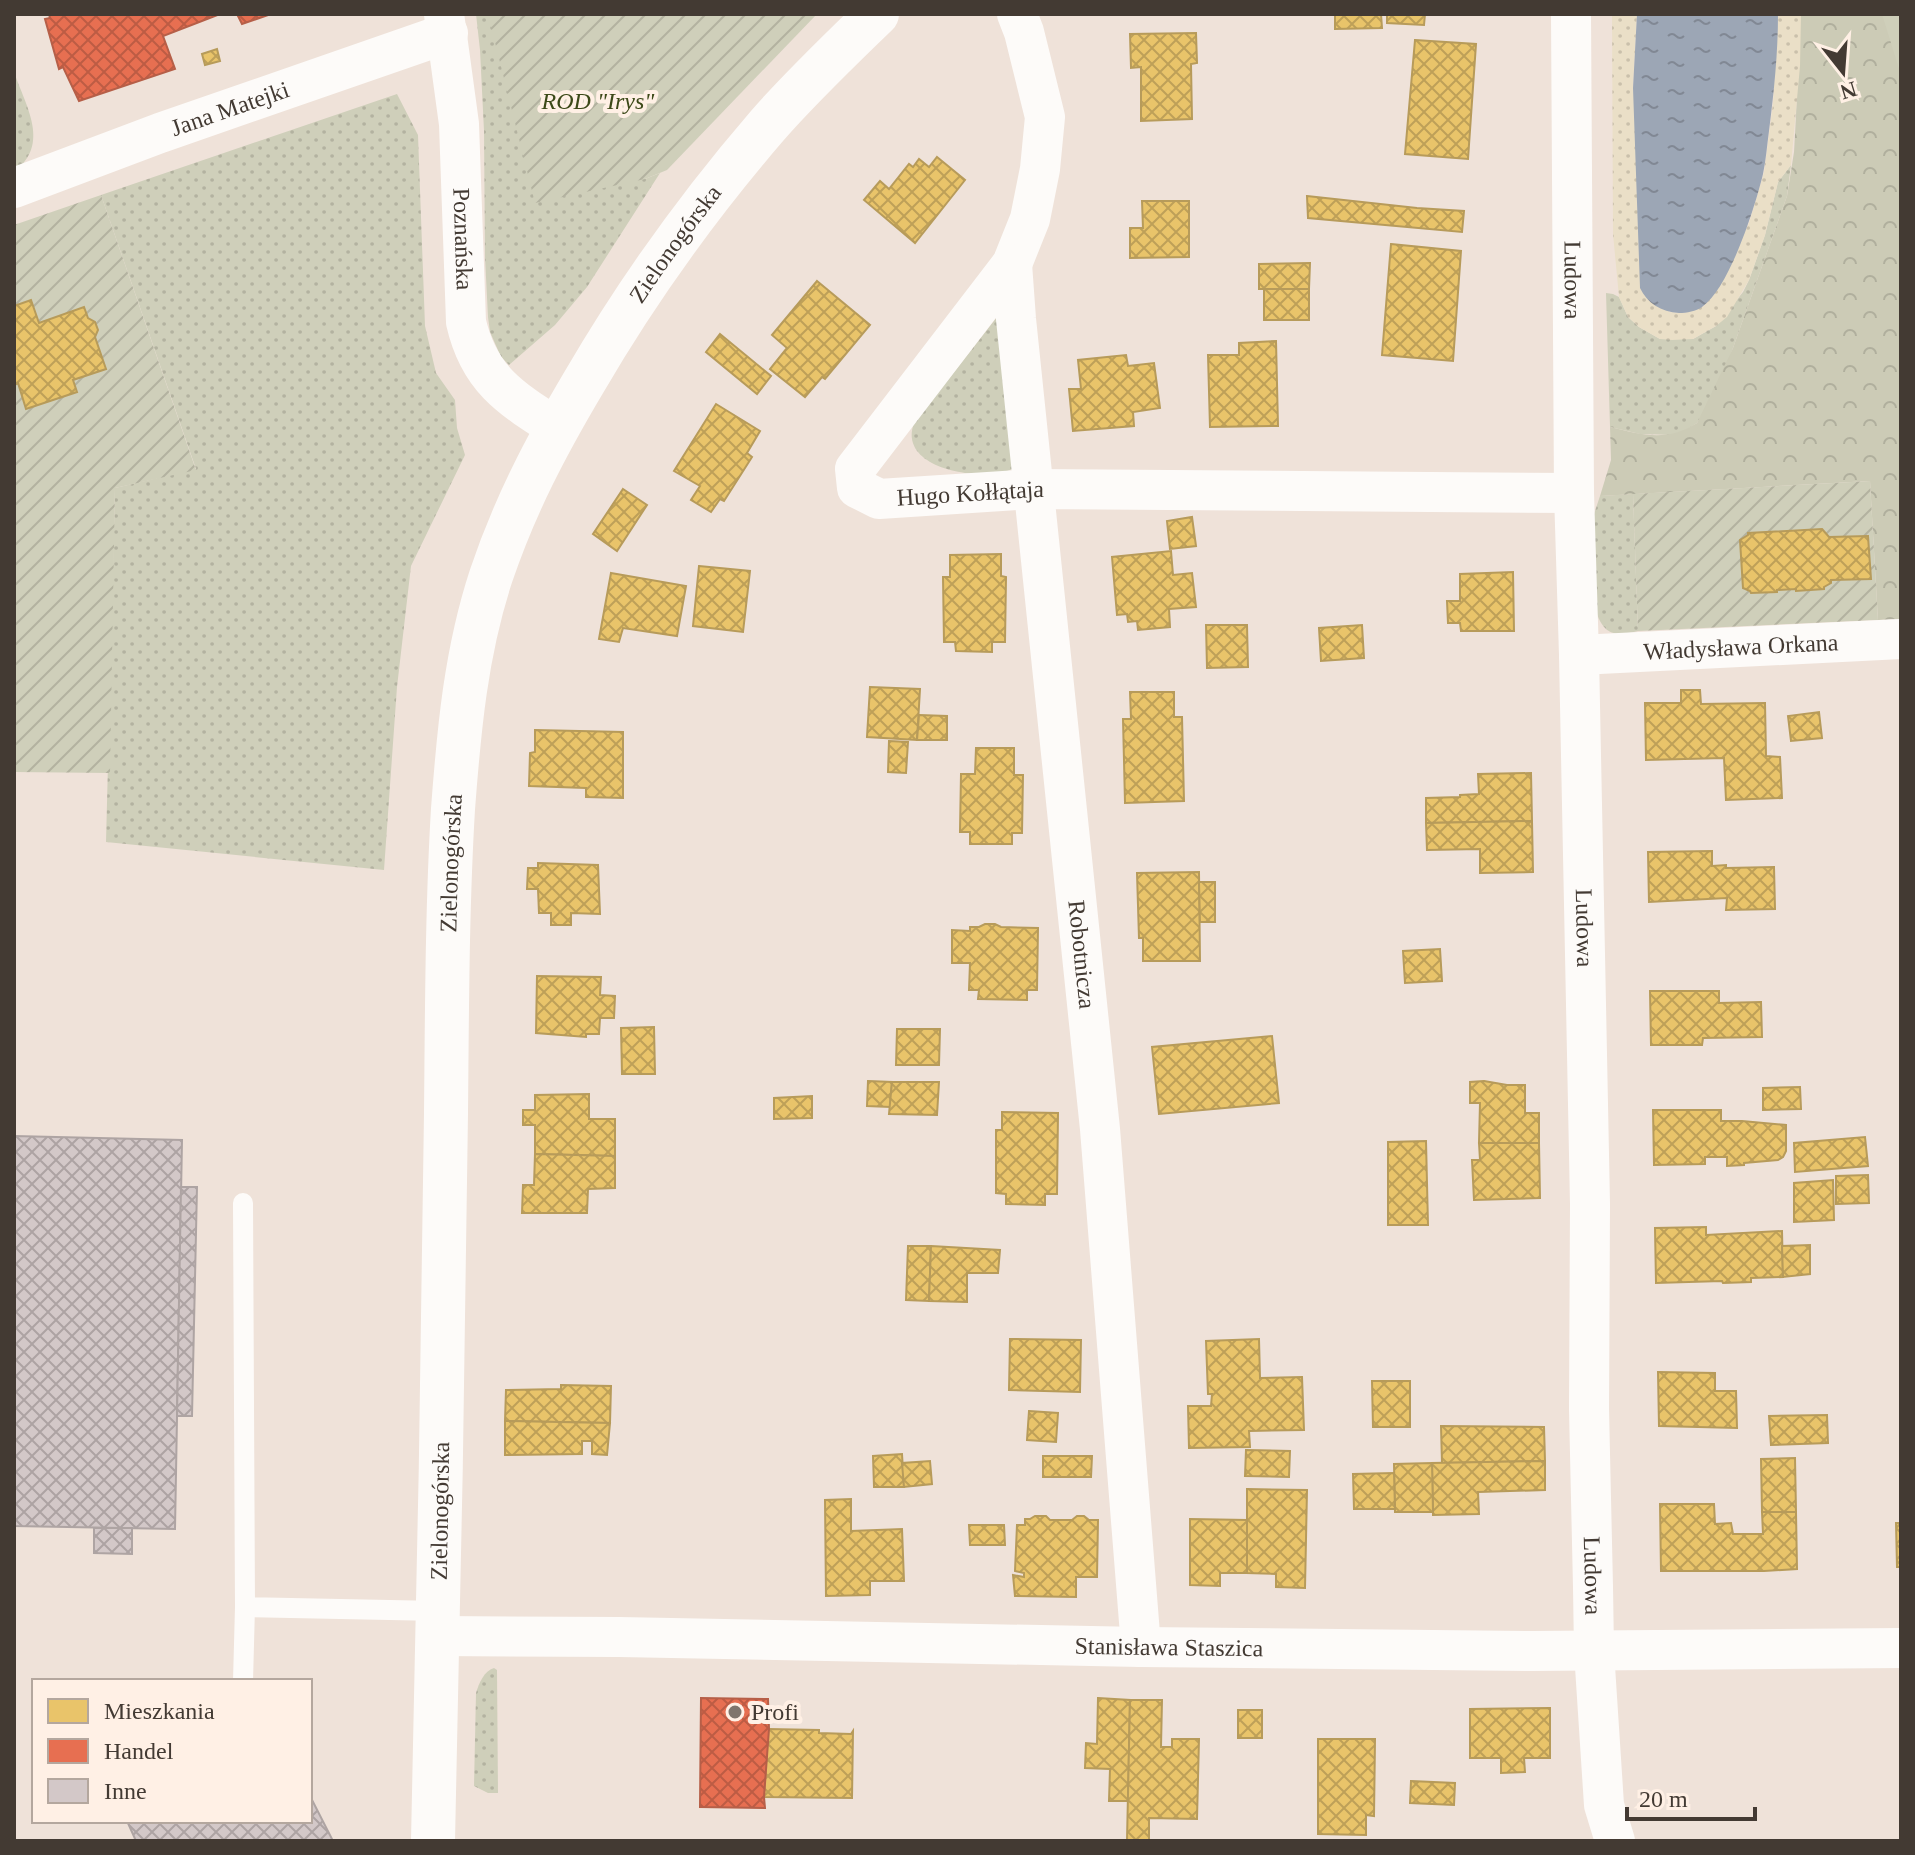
<svg xmlns="http://www.w3.org/2000/svg" width="1915" height="1855" viewBox="0 0 1915 1855" font-family="'Times New Roman',serif">
	<style>
		.grass { fill: url(#grass-dots) }
		.forest { fill: url(#forest-crowns) }
		.sand { fill: url(#sand-dots) }
		.park { fill: url(#park-tufts) }
		.garden { fill: url(#garden-furrows) }
		.water { fill: url(#water-ripples) }
		.homes { fill: url(#homes-cross-hatch); stroke: #b79b5a; stroke-width: 2 }
		.shops { fill: url(#shops-cross-hatch); stroke: #b65f48; stroke-width: 2 }
		.building { fill: url(#building-cross-hatch); stroke: #aea4a3; stroke-width: 2 }
		.lines { fill: none; stroke-linecap: round; stroke-linejoin: round }
		.service { stroke: #fdfbf9; stroke-width: 20 }
		.minor { stroke: #fdfbf9; stroke-width: 40 }
		.tertiary { stroke: #fdfbf9; stroke-width: 44 }
		.poi-dot { fill: #7f756d; stroke: #fff0e5; stroke-width: 3 }
		.labels { text-anchor: middle; dominant-baseline: central; stroke-width: 8; stroke-linejoin: round; paint-order: stroke }
		.park-label { font-size: 24px; font-style: italic; fill: #3c4918; stroke: #fff0e5 }
		.street-label { font-size: 24px; fill: #433a33; stroke: #fff0e5 }
		.poi-label { font-size: 24px; fill: #433a33; stroke: #fff0e5; text-anchor: start }
	</style>
	<defs>
		<pattern id="grass-dots" width="8" height="8" patternUnits="userSpaceOnUse" patternTransform="scale(2)"><rect width="8" height="8" fill="#cfcfba"/><path d="M2 2h.1M6 6h.1" fill="none" stroke="#b3b2a0" stroke-width="1.8" stroke-linecap="round"/></pattern>
		<pattern id="forest-crowns" width="20" height="18" patternUnits="userSpaceOnUse" patternTransform="scale(2)"><rect width="20" height="18" fill="#cccbb6"/><path d="M2 6a3 3 0 1 1 6 0M12 15a3 3 0 1 1 6 0" fill="none" stroke="#b0af9d"/></pattern>
		<pattern id="sand-dots" width="8" height="8" patternUnits="userSpaceOnUse" patternTransform="scale(2)"><rect width="8" height="8" fill="#eadfc7"/><path d="M2 2h.1M6 6h.1" fill="none" stroke="#cac0ab" stroke-width="1.8" stroke-linecap="round"/></pattern>
		<pattern id="park-tufts" width="24" height="20" patternUnits="userSpaceOnUse" patternTransform="scale(2)"><rect width="24" height="20" fill="#cfcfba"/><path d="M3 7l-1-3M5 7V3M7 7l1-3M15 17l-1-3M17 17v-4M19 17l1-3" fill="none" stroke="#b3b2a0"/></pattern>
		<pattern id="garden-furrows" width="10" height="10" patternUnits="userSpaceOnUse" patternTransform="scale(2)"><rect width="10" height="10" fill="#cfcfba"/><path d="M-1 1l2-2M0 10L10 0M9 11l2-2" fill="none" stroke="#b3b2a0"/></pattern>
		<pattern id="water-ripples" width="26" height="14" patternUnits="userSpaceOnUse" patternTransform="scale(2)"><rect width="26" height="14" fill="#9ca6b5"/><path d="M2 4q2-2 4 0t4 0M15 11q2-2 4 0t4 0" fill="none" stroke="#818894"/></pattern>
		<pattern id="homes-cross-hatch" width="8" height="8" patternUnits="userSpaceOnUse" patternTransform="scale(2)"><rect width="8" height="8" fill="#e9c46a"/><path d="M0 0l8 8M0 8l8-8" fill="none" stroke="#bea058"/></pattern>
		<pattern id="shops-cross-hatch" width="8" height="8" patternUnits="userSpaceOnUse" patternTransform="scale(2)"><rect width="8" height="8" fill="#e76f51"/><path d="M0 0l8 8M0 8l8-8" fill="none" stroke="#bd5c44"/></pattern>
		<pattern id="building-cross-hatch" width="8" height="8" patternUnits="userSpaceOnUse" patternTransform="scale(2)"><rect width="8" height="8" fill="#d3c8c8"/><path d="M0 0l8 8M0 8l8-8" fill="none" stroke="#ada3a3"/></pattern>
	</defs>
	<rect width="100%" height="100%" fill="#efe2d9"/>
	<g class="grass">
		<polygon points="476,14 488,14 645,179 660,173 587,287 555,325 509,365 501,357 490,332 488,317 485,257 484,131 480,50"/>
		<path d="M14 72C26 107 51 144 14 172Z"/>
		<polygon points="397,94 418,135 425,326 436,373 455,400 457,428 465,455 411,566 397,687 384,870 106,842 115,488 196,469 101,195"/>
		<polygon points="1791,165 1787,196 1733,348 1717,390 1697,423 1686,430 1672,435 1640,434 1610,427 1606,293 1613,294 1619,297 1628,317 1639,327 1660,339 1693,339 1716,326 1743,292 1749,280 1765,235 1778,182"/>
		<path d="M997 317 1014 468C987 483 896 471 914 423Z"/>
		<path d="M1633 494 1638 631C1613 637 1604 635 1595 609L1594 514 1600 496Z"/>
		<path d="M494 1668 497 1670 498 1793H488L474 1786 476 1693C479 1683 484 1671 494 1668Z"/>
	</g>
	<path class="forest" d="M1800 14H1901V619L1878 620 1870 481 1600 496 1611 460 1610 427C1643 435 1667 442 1697 423L1733 348 1787 196 1794 152 1796 116Z"/>
	<polygon class="sand" points="1612,14 1637,14 1633,88 1669,312 1684,313 1704,306 1717,290 1749,223 1764,172 1773,103 1778,14 1801,14 1800,66 1791,165 1778,182 1765,235 1749,280 1727,317 1716,326 1693,339 1672,340 1660,339 1639,327 1628,317 1619,297 1613,234"/>
	<polygon class="park" points="1882,14 1901,14 1901,75"/>
	<g class="garden">
		<polygon points="488,14 817,14 667,170 645,179 535,203"/>
		<polygon points="101,195 196,470 115,488 110,773 14,772 14,225"/>
		<polygon points="1870,481 1878,620 1638,631 1633,494"/>
	</g>
	<path class="water" d="M1637 14H1778C1778 53 1774 92 1769 131 1767 145 1766 160 1763 174 1755 207 1730 287 1702 307 1696 311 1687 313 1679 313 1661 312 1647 303 1640 288L1633 88Z"/>
	<g class="homes">
		<polygon points="1335,14 1381,14 1382,28 1335,29"/>
		<polygon points="1387,14 1425,14 1424,25 1387,23"/>
		<polygon points="1196,33 1197,63 1191,64 1192,119 1141,121 1141,67 1131,68 1130,34"/>
		<polygon points="1415,40 1476,44 1468,159 1405,154"/>
		<polygon points="217,49 220,61 205,65 202,54"/>
		<polygon points="937,157 965,180 915,243 864,200 880,181 889,189 909,164 913,167 919,159 929,167"/>
		<polygon points="1307,196 1417,208 1464,211 1462,232 1308,218"/>
		<polygon points="1142,201 1189,201 1189,257 1130,258 1130,228 1143,228"/>
		<polygon points="1391,244 1461,251 1453,361 1382,355"/>
		<polygon points="1310,263 1309,289 1259,289 1259,264"/>
		<polygon points="817,281 870,325 825,379 822,377 805,397 770,369 787,348 772,335"/>
		<rect x="1264" y="289" width="45" height="31"/>
		<polygon points="31,300 39,323 84,307 88,318 95,322 98,330 95,337 106,369 73,380 77,392 26,409 18,383 16,384 14,378 14,306"/>
		<polygon points="720,334 771,376 757,394 706,352"/>
		<polygon points="1276,341 1278,426 1210,427 1208,355 1239,355 1239,343"/>
		<polygon points="1126,355 1128,366 1154,363 1160,408 1133,412 1134,426 1073,431 1069,389 1081,389 1078,360"/>
		<polygon points="716,404 760,431 747,453 752,457 724,501 720,499 711,512 691,500 700,486 674,471"/>
		<polygon points="623,489 647,505 617,551 593,534"/>
		<polygon points="1192,517 1196,546 1170,549 1167,521"/>
		<polygon points="1822,529 1829,537 1868,536 1871,579 1831,580 1831,583 1824,587 1824,589 1796,591 1796,589 1777,590 1777,592 1751,593 1750,591 1743,588 1740,540 1748,535 1748,533"/>
		<polygon points="1171,551 1173,575 1192,573 1196,607 1169,609 1170,627 1138,630 1137,621 1128,622 1127,614 1117,615 1112,557"/>
		<polygon points="1001,554 1001,576 1006,577 1005,642 992,642 992,652 956,651 955,642 944,642 943,577 950,577 950,555"/>
		<polygon points="699,566 750,571 743,632 693,626"/>
		<polygon points="1513,572 1514,631 1461,631 1460,623 1448,623 1447,601 1460,601 1460,574"/>
		<polygon points="611,573 686,586 677,636 623,628 619,642 599,639"/>
		<polygon points="1206,625 1247,625 1248,667 1207,668"/>
		<polygon points="1362,625 1364,658 1321,661 1319,628"/>
		<polygon points="870,687 920,689 917,740 867,737"/>
		<polygon points="1681,690 1700,690 1701,704 1765,703 1766,756 1780,757 1782,798 1726,800 1724,758 1646,760 1645,703 1681,703"/>
		<polygon points="1130,692 1174,692 1174,717 1182,717 1184,801 1125,803 1123,719 1131,719"/>
		<polygon points="1819,712 1822,738 1791,741 1788,716"/>
		<polygon points="919,715 947,716 947,740 917,740"/>
		<polygon points="535,730 623,732 623,798 586,797 586,788 529,786 530,753 535,752"/>
		<polygon points="889,741 908,742 906,773 888,772"/>
		<polygon points="976,748 1014,748 1014,775 1023,775 1022,833 1012,833 1012,844 970,844 970,832 960,832 961,774 975,774"/>
		<polygon points="1531,773 1532,821 1426,823 1426,798 1460,797 1460,795 1479,794 1478,774"/>
		<polygon points="1532,821 1533,872 1480,873 1480,849 1427,850 1426,823"/>
		<polygon points="1712,851 1712,866 1726,865 1726,868 1774,867 1775,909 1726,910 1727,898 1649,902 1648,852"/>
		<polygon points="538,863 598,865 600,914 571,913 571,925 551,925 551,913 539,913 538,889 527,889 528,868 538,868"/>
		<polygon points="1199,872 1200,961 1143,961 1143,938 1139,938 1137,873"/>
		<polygon points="1199,882 1215,882 1215,922 1200,922"/>
		<polygon points="985,924 995,924 1001,927 1038,928 1037,990 1027,990 1027,1000 978,999 979,990 969,990 970,963 952,963 952,930 970,931 970,927 979,927"/>
		<polygon points="1440,949 1442,981 1405,983 1403,951"/>
		<polygon points="537,976 601,977 600,995 615,996 614,1018 600,1018 599,1034 586,1034 586,1037 536,1033"/>
		<polygon points="1650,991 1719,991 1719,1003 1761,1002 1762,1037 1703,1038 1702,1045 1651,1045"/>
		<polygon points="654,1027 655,1074 622,1074 621,1028"/>
		<polygon points="897,1029 940,1029 939,1065 896,1065"/>
		<polygon points="1272,1036 1279,1103 1159,1114 1152,1047"/>
		<polygon points="868,1081 892,1082 890,1107 867,1106"/>
		<polygon points="1484,1081 1507,1085 1525,1085 1525,1113 1539,1113 1539,1143 1479,1143 1480,1103 1470,1103 1470,1082"/>
		<polygon points="892,1082 939,1082 937,1115 889,1114"/>
		<polygon points="1800,1087 1801,1109 1763,1110 1763,1088"/>
		<polygon points="589,1094 589,1119 615,1119 615,1156 535,1154 535,1125 523,1125 523,1110 535,1110 535,1095"/>
		<polygon points="812,1096 812,1118 774,1119 774,1098"/>
		<polygon points="1653,1110 1721,1110 1721,1121 1742,1121 1786,1125 1786,1151 1783,1157 1778,1160 1744,1163 1744,1165 1727,1166 1727,1157 1705,1157 1705,1164 1654,1165"/>
		<polygon points="1002,1112 1058,1113 1057,1194 1045,1194 1045,1205 1006,1204 1006,1194 996,1193 996,1130 1002,1130"/>
		<polygon points="1865,1137 1868,1166 1795,1172 1794,1143"/>
		<polygon points="1426,1141 1428,1225 1388,1225 1388,1142"/>
		<polygon points="1479,1143 1539,1143 1540,1198 1474,1200 1472,1160 1480,1160"/>
		<polygon points="535,1154 615,1156 615,1188 588,1189 587,1213 522,1213 523,1185 534,1185"/>
		<polygon points="1868,1175 1869,1203 1836,1204 1836,1176"/>
		<polygon points="1833,1180 1834,1220 1794,1222 1794,1183"/>
		<polygon points="1706,1227 1706,1235 1782,1231 1783,1277 1751,1278 1751,1282 1723,1283 1722,1281 1656,1283 1655,1228"/>
		<polygon points="1810,1245 1810,1274 1783,1277 1782,1246"/>
		<polygon points="908,1246 931,1246 929,1301 906,1300"/>
		<polygon points="931,1246 1000,1250 998,1273 967,1273 967,1302 929,1301"/>
		<polygon points="1010,1339 1081,1340 1080,1392 1009,1390"/>
		<polygon points="1259,1339 1260,1378 1302,1377 1304,1430 1249,1431 1250,1447 1189,1448 1188,1406 1211,1406 1212,1394 1208,1394 1206,1341"/>
		<polygon points="1658,1372 1715,1373 1715,1391 1736,1391 1737,1428 1659,1426"/>
		<polygon points="1372,1381 1410,1381 1410,1427 1373,1427"/>
		<polygon points="561,1385 611,1386 610,1423 505,1421 506,1390 561,1389"/>
		<polygon points="1029,1411 1058,1413 1056,1442 1027,1440"/>
		<polygon points="1827,1415 1828,1443 1771,1445 1769,1416"/>
		<polygon points="505,1421 610,1423 607,1455 592,1454 592,1441 582,1441 582,1454 505,1455"/>
		<polygon points="1441,1426 1544,1427 1545,1461 1442,1463"/>
		<polygon points="1246,1450 1290,1451 1289,1477 1245,1476"/>
		<polygon points="902,1454 904,1487 874,1487 873,1456"/>
		<polygon points="1043,1456 1092,1456 1091,1477 1043,1477"/>
		<polygon points="1795,1458 1796,1512 1762,1512 1761,1459"/>
		<polygon points="930,1461 932,1484 904,1487 902,1463"/>
		<polygon points="1545,1461 1545,1490 1478,1492 1479,1514 1433,1515 1432,1463"/>
		<polygon points="1432,1463 1433,1512 1395,1512 1394,1464"/>
		<polygon points="1394,1473 1395,1509 1354,1509 1353,1474"/>
		<polygon points="1247,1489 1307,1490 1305,1588 1276,1587 1276,1574 1247,1573"/>
		<polygon points="851,1499 851,1531 902,1529 904,1581 870,1581 870,1595 826,1596 825,1500"/>
		<polygon points="1660,1504 1714,1504 1715,1524 1731,1523 1733,1534 1763,1534 1762,1512 1796,1512 1797,1569 1764,1571 1661,1571"/>
		<polygon points="1035,1516 1046,1516 1050,1520 1072,1520 1077,1516 1084,1516 1089,1520 1098,1520 1097,1577 1076,1577 1076,1597 1015,1596 1013,1575 1024,1577 1024,1573 1015,1571 1017,1525 1025,1525 1025,1519 1030,1519"/>
		<polygon points="1190,1519 1247,1520 1247,1573 1220,1573 1220,1586 1190,1585"/>
		<polygon points="1896,1523 1901,1523 1901,1567 1897,1567"/>
		<polygon points="969,1525 1004,1525 1005,1545 970,1545"/>
		<polygon points="1098,1698 1130,1700 1128,1801 1109,1801 1110,1769 1085,1768 1086,1743 1097,1744"/>
		<polygon points="1130,1700 1162,1700 1161,1747 1172,1747 1172,1739 1199,1739 1197,1819 1149,1818 1149,1841 1127,1841"/>
		<polygon points="1550,1708 1550,1758 1524,1758 1525,1772 1501,1773 1501,1758 1470,1758 1470,1709"/>
		<rect x="1238" y="1710" width="24" height="28"/>
		<polygon points="768,1729 819,1730 819,1733 851,1734 853,1731 852,1798 764,1797"/>
		<polygon points="1318,1739 1375,1739 1374,1816 1366,1815 1366,1835 1318,1834"/>
		<polygon points="1411,1781 1455,1783 1454,1805 1410,1803"/>
	</g>
	<g class="shops">
		<polygon points="49,14 220,14 163,36 175,69 79,101 63,67 59,69 45,19 50,18"/>
		<polygon points="237,14 271,14 242,24"/>
		<polygon points="701,1698 768,1699 769,1729 764,1797 765,1808 700,1807"/>
	</g>
	<g class="building">
		<polygon points="14,1136 182,1140 175,1529 14,1526"/>
		<polygon points="181,1187 197,1187 192,1416 177,1416"/>
		<polygon points="94,1528 132,1528 132,1554 94,1553"/>
		<polygon points="310,1796 333,1841 136,1841 127,1821 310,1821"/>
	</g>
	<g class="lines">
		<g class="service">
			<polyline points="243,1203 245,1607 439,1611"/>
			<polyline points="243,1681 245,1607"/>
		</g>
		<g class="minor">
			<path id="s1" d="M444 14 459 124 466 322C479 379 510 398 557 428"/>
			<path id="s2" d="M1017 14 1024 32 1045 117 1040 169 1030 219 1012 264 855 469 857 488 879 499 1034 489 1574 493"/>
			<path id="s3" d="M1571 14 1574 493 1579 655 1590 1204 1589 1409 1593 1587 1594 1651 1604 1805 1615 1841"/>
			<path id="s4" d="M14 188 160 133 448 33"/>
			<path id="s5" d="M1012 264 1016 319 1100 1129 1141 1647"/>
			<path id="s6" d="M1579 655 1901 639"/>
			<path id="s7" d="M439 1636 619 1637 1141 1647 1532 1651 1901 1648"/>
		</g>
		<path class="tertiary" id="s8" d="M433 1841C439 1598 443 1356 446 1113 447 1012 447 910 453 809 459 729 466 652 491 576 515 505 546 446 584 382 637 291 698 206 767 126 801 87 840 50 877 14"/>
	</g>
	<circle class="poi-dot" cx="735" cy="1712" r="8"/>
	<g class="labels">
		<g class="park-label">
			<text x="598" y="101">ROD "Irys"</text>
		</g>
		<g class="street-label">
			<text stroke="none"><textPath href="#s4" startOffset="230">Jana Matejki</textPath></text>
			<text stroke="none"><textPath href="#s1" startOffset="226">Poznańska</textPath></text>
			<text stroke="none"><textPath href="#s8" startOffset="1650">Zielonogórska</textPath></text>
			<text stroke="none"><textPath href="#s3" startOffset="266">Ludowa</textPath></text>
			<text stroke="none"><textPath href="#s2" startOffset="652">Hugo Kołłątaja</textPath></text>
			<text stroke="none"><textPath href="#s6" startOffset="162">Władysława Orkana</textPath></text>
			<text stroke="none"><textPath href="#s8" startOffset="978">Zielonogórska</textPath></text>
			<text stroke="none"><textPath href="#s3" startOffset="914">Ludowa</textPath></text>
			<text stroke="none"><textPath href="#s5" startOffset="694">Robotnicza</textPath></text>
			<text stroke="none"><textPath href="#s8" startOffset="330">Zielonogórska</textPath></text>
			<text stroke="none"><textPath href="#s3" startOffset="1562">Ludowa</textPath></text>
			<text stroke="none"><textPath href="#s7" startOffset="730">Stanisława Staszica</textPath></text>
		</g>
		<g class="poi-label">
			<text x="751" y="1712">Profi</text>
		</g>
	</g>
	<rect width="1915" height="1855" fill="none" stroke="#433a33" stroke-width="32"/>
	<rect x="32" y="1679" width="280" height="144" fill="#fff0e5" stroke="#b4a79e" stroke-width="2"/>
	<rect x="48" y="1699" width="40" height="24" fill="#e9c46a" stroke="#b4a79e" stroke-width="2"/>
	<text x="104" y="1719" font-size="24" fill="#433a33">Mieszkania</text>
	<rect x="48" y="1739" width="40" height="24" fill="#e76f51" stroke="#b4a79e" stroke-width="2"/>
	<text x="104" y="1759" font-size="24" fill="#433a33">Handel</text>
	<rect x="48" y="1779" width="40" height="24" fill="#d3c8c8" stroke="#b4a79e" stroke-width="2"/>
	<text x="104" y="1799" font-size="24" fill="#433a33">Inne</text>
	<g transform="translate(1843 72) rotate(163)" stroke="#fff0e5" stroke-width="6" paint-order="stroke">
	<path d="M0-6L14 30L0 20L-14 30Z" fill="#433a33"/>
	<text y="-12" font-size="22" font-weight="bold" text-anchor="middle" fill="#433a33">N</text>
	</g>
	<path d="M1627 1807v12h128v-12" fill="none" stroke="#433a33" stroke-width="4"/>
	<text x="1639" y="1807" font-size="24" fill="#433a33" stroke="#fff0e5" stroke-width="6" paint-order="stroke">20 m</text>
</svg>
